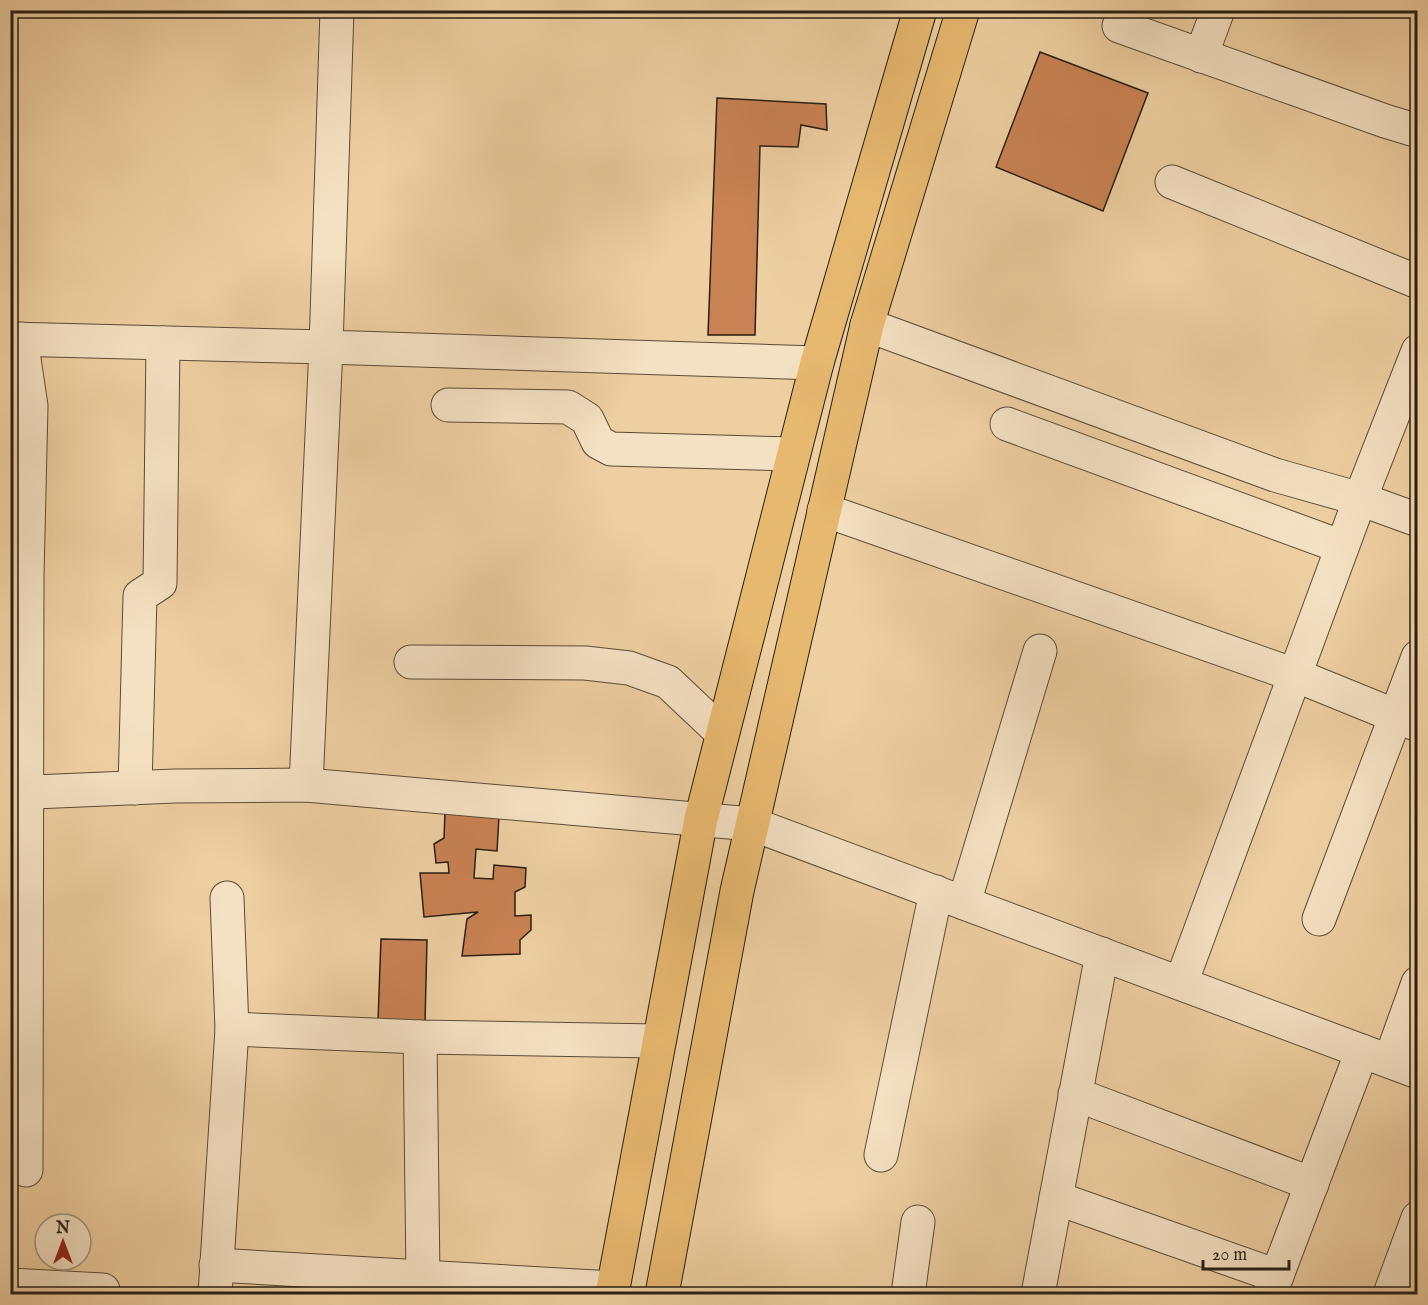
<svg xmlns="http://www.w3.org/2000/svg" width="1428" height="1305" viewBox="0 0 1428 1305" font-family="'IM FELL English',serif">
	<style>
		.building { fill: #c98254; stroke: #281f14; stroke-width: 1.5 }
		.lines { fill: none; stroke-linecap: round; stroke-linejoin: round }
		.minor-casing { stroke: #5a4b37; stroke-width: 35 }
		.major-casing { stroke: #281f14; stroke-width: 35 }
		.minor { stroke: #f4e0c2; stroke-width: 33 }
		.major { stroke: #e7b870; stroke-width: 33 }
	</style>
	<rect width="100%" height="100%" fill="#eecfa1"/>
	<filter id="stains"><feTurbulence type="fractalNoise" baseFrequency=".00333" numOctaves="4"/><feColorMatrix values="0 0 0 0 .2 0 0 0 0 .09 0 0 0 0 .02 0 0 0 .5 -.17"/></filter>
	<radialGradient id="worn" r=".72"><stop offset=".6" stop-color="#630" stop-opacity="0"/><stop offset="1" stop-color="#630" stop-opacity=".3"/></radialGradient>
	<g class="building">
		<polygon points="1040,52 1148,93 1103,211 996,167"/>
		<polygon points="717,98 826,104 827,130 801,125 798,147 760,146 755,335 708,335"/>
		<polygon points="445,812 499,816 497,851 476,849 474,878 493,879 494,865 526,868 525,887 515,892 515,916 531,915 531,930 520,940 520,954 462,956 467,919 478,912 424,917 420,873 449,873 448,862 436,863 434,844 444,838"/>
		<polygon points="381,939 427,940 425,1023 378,1021"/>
	</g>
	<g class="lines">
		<g class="minor-casing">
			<g id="minor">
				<polyline points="337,10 326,347 817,363"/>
				<polyline points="1119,26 1385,121 1418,131"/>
				<polyline points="1201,56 1218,10"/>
				<polyline points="1172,182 1418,282"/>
				<polyline points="867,325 1275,475 1360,499 1418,520"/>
				<polyline points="10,339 326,347 306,785"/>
				<polyline points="21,339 31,406 27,576 26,1170"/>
				<polyline points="448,405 568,407 587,419 598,442 611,449 793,454"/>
				<polyline points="1007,424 1342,547"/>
				<polyline points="824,510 1295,675 1418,725"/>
				<polyline points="411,662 585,663 629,668 668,682 722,733"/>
				<polyline points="135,788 140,596 160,583 163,343"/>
				<polyline points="10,793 175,786 306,785 752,824 1418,1072"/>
				<polyline points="964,903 1040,651"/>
				<polyline points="1319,919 1418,657"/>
				<polyline points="1181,983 1360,499 1418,351"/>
				<polyline points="232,1029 420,1037 659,1041"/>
				<polyline points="420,1037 423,1277"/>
				<polyline points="1390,1061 1418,983"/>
				<polyline points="1075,1094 1312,1184"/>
				<polyline points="881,1155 936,892"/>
				<polyline points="1056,1198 1277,1276"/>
				<polyline points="216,1265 613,1288"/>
				<polyline points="10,1285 103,1290"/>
				<polyline points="215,1294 232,1029 227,898"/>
				<polyline points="908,1294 918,1222"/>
				<polyline points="1038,1294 1102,954"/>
				<polyline points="1270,1294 1362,1051"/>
				<polyline points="1390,1294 1418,1218"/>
			</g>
		</g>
		<g class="major-casing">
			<g id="major">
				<polyline points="612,1294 701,819 817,363 920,10"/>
				<polyline points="662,1294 737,891 867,325 963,10"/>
			</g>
		</g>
		<use href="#minor" class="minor"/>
		<use href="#major" class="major"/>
	</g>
	<rect width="1428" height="1305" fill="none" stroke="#eecfa1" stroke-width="36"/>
	<rect x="12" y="12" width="1404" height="1281" fill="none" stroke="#281f14" stroke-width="3"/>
	<rect x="18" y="18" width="1392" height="1269" fill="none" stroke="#281f14" stroke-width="1.5"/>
	<g transform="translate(63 1242)"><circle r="28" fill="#f4e0c2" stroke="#a2937c" stroke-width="1.5"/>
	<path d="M0-4.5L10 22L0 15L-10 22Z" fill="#8f2418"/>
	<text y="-9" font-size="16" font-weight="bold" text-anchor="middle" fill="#281f14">N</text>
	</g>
	<path d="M1203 1260v9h86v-9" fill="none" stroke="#281f14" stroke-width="3"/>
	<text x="1212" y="1260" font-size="18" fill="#281f14" stroke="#f4e0c2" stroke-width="4.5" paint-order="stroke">20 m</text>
	<rect width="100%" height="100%" filter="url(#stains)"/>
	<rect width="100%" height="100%" fill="url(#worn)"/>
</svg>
